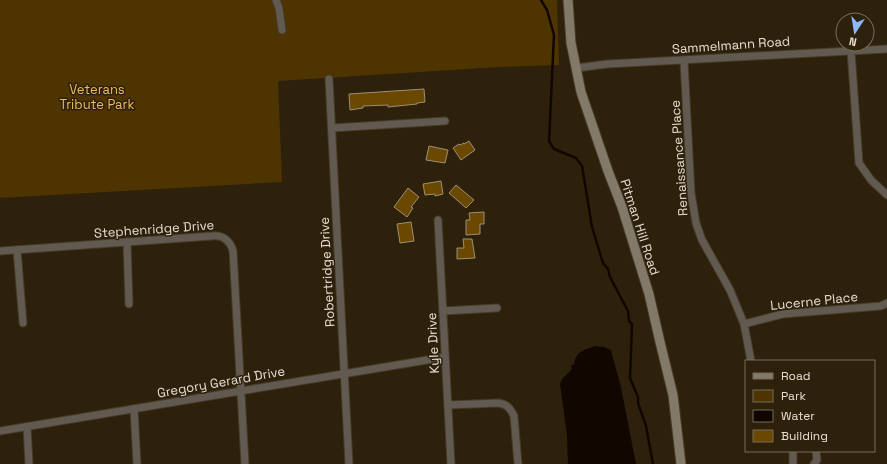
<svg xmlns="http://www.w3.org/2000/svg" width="887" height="464" viewBox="0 0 887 464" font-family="'Space Grotesk',sans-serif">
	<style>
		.green { fill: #4e3400 }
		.water { fill: #110700 }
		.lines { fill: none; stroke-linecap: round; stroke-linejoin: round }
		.stream { stroke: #110700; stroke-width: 2.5 }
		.building { fill: #6a4800; stroke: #9e8e76 }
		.minor-casing { stroke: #473b28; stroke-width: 9 }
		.secondary-casing { stroke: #473b28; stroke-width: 11 }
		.minor { stroke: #615a50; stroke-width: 7 }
		.secondary { stroke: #837969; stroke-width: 9 }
		.labels { text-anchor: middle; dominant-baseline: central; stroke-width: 3; stroke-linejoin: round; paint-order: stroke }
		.street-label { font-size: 13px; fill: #e7ded2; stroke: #2d210c }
		.park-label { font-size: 13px; fill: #eeb963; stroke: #2d210c }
	</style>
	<rect width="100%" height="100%" fill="#2d210c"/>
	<polygon class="green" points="0,0 557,0 559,65 499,67 278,81 282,182 0,198"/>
	<path class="water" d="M595 346 604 347 611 350 621 387 636 464H568L567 436 560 384 562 379 572 369 571 366 574 364C577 350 583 351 595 346Z"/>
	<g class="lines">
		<polyline class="stream" points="541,0 547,10 554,35 549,141 554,149 576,158 582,166 592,227 603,263 608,269 610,277 628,311 629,321 632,324 630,378 638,397 638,403 646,426 653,464"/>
	</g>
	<g class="building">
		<polygon points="424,89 425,102 417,103 417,104 388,107 388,105 363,106 363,108 350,110 349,94"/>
		<polygon points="469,141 475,150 461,160 453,148 459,144 460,145 464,143 464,144"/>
		<polygon points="429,146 448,150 445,163 426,160"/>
		<polygon points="441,181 443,194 435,196 435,194 425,195 423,184"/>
		<polygon points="456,185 474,200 466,208 449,193"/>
		<polygon points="408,188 419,197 411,207 413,208 407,217 394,207"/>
		<polygon points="484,212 484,224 480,224 480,234 466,235 466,220 470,220 469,213"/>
		<polygon points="411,222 414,241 400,243 397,224"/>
		<polygon points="463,239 472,239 475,258 457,259 457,248 464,248"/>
	</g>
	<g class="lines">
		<g class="minor-casing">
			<g id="minor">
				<polyline points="276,0 279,8 282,30"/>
				<polyline points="851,51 859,163 871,180 887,195"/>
				<polyline points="684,61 691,193 696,223 702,240 730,290 744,324 751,361"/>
				<polyline points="576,68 608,64 887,49"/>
				<polyline points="329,79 349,464"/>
				<polyline points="332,128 445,121"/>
				<polyline points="438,220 451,464"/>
				<polyline points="127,242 129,304"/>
				<polyline points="17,250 23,323"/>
				<path d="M0 251 212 236C222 235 230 240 233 251L245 464"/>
				<polyline points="443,311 497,308"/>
				<polyline points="744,324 783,314 881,306 887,303"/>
				<path d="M448 405 498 403C507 404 510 408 514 416L518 464"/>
				<polyline points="134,409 137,464"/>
				<polyline points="27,427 29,464"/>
				<polyline points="0,431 445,357"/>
				<polyline points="793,451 793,464"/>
				<polyline points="814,464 817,460 816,451"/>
			</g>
		</g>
		<g class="secondary-casing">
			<polyline id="secondary" points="568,0 571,43 581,92 608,171 622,207 649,294 660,342 673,395 681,464"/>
		</g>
		<use href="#minor" class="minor"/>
		<use href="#secondary" class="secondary"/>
	</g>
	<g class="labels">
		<g class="street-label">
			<text transform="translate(731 45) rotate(-4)">Sammelmann Road</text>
			<text transform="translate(679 158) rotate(-94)">Renaissance Place</text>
			<text transform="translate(640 227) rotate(72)">Pitman Hill Road</text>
			<text transform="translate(154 229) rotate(-4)">Stephenridge Drive</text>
			<text transform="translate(327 272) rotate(-93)">Robertridge Drive</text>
			<text transform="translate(814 301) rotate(-6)">Lucerne Place</text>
			<text transform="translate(433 343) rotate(-93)">Kyle Drive</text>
			<text transform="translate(221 382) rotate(-10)">Gregory Gerard Drive</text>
		</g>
		<g class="park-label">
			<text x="97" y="89">Veterans<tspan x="97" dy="15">Tribute Park</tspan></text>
		</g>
	</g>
	<rect x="745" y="360" width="130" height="92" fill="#2d210c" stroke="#776d5b"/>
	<rect x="753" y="373" width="20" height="6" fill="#837969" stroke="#776d5b"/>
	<text x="781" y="380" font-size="12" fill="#e7ded2">Road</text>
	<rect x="753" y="390" width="20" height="12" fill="#4e3400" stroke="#776d5b"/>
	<text x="781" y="400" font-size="12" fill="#e7ded2">Park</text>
	<rect x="753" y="410" width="20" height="12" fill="#110700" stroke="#776d5b"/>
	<text x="781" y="420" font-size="12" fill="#e7ded2">Water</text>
	<rect x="753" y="430" width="20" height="12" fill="#6a4800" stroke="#776d5b"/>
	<text x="781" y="440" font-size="12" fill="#e7ded2">Building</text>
	<g transform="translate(855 32) rotate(192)"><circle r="19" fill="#2d210c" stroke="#776d5b"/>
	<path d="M0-3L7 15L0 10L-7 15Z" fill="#8cb9fc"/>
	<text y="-6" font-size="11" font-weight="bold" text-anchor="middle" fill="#e7ded2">N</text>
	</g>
</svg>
